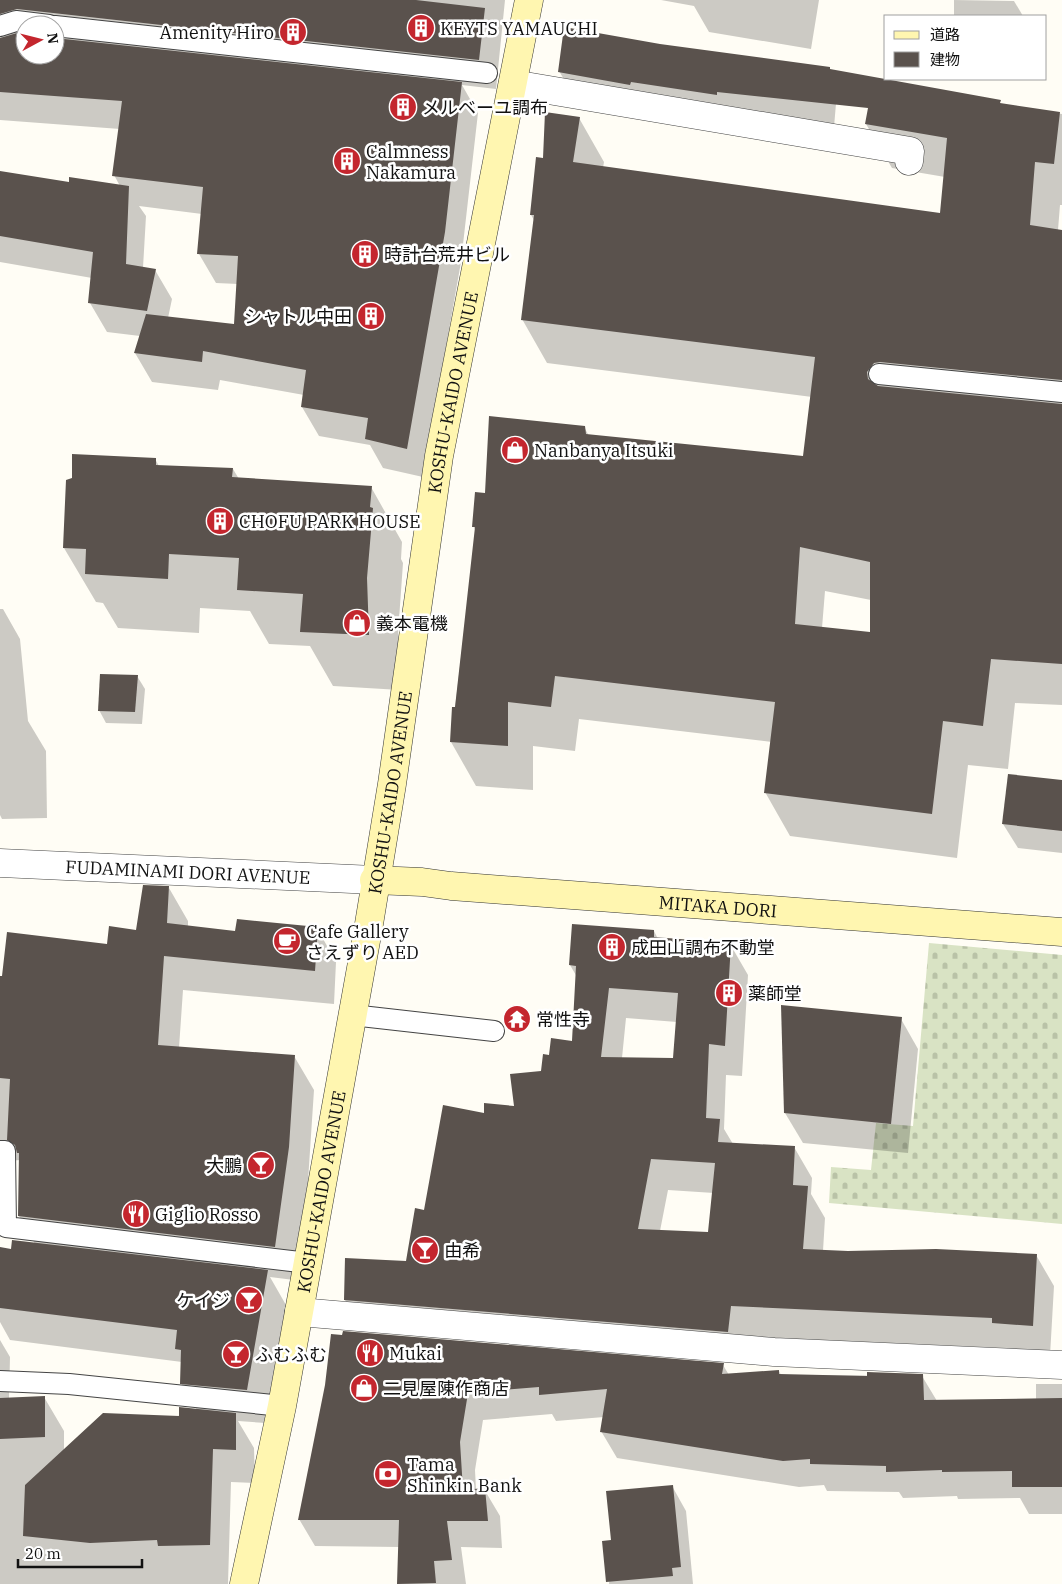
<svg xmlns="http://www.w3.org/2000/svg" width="1062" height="1584" viewBox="0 0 1062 1584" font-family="'IBM Plex Serif','Noto Sans JP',serif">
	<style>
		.cemetery { fill: url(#cemetery-stones) }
		.shadow { fill: #0003; fill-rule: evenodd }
		.building { fill: #5a524d; fill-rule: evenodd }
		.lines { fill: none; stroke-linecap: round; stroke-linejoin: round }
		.service-casing { stroke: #444; stroke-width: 22 }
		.minor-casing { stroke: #444; stroke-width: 29 }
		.tertiary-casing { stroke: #444; stroke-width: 29 }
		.secondary-casing { stroke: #333; stroke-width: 29 }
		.service { stroke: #fff; stroke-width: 20 }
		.minor { stroke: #fff; stroke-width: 28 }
		.tertiary { stroke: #fff; stroke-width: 28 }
		.secondary { stroke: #fff6b0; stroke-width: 28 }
		.labels { text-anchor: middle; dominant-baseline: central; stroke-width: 5; stroke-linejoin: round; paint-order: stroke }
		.poi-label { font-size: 18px; fill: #111; stroke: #fff; text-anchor: start }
		.street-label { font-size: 18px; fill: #111; stroke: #fff }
	</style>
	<defs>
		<pattern id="cemetery-stones" width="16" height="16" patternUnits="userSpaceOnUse" patternTransform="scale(1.25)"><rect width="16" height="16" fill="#d9e3c4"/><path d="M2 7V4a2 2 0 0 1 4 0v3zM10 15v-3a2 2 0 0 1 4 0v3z" fill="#b9c2a7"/></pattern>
	</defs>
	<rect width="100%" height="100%" fill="#fffdf5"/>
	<polygon class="cemetery" points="929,943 1062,955 1062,1224 829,1203 831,1167 871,1170 876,1123 913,1126"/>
	<g class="shadow">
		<path d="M0 0H505L496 89 462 85 478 113 461 262 423 477 383 468 370 445 319 436 302 407 304 395 220 380 218 390 152 382 135 353 140 336 107 332 90 303 92 278 0 262V172L70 183 120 186 114 175 120 129 0 120ZM25 25H55V55H25ZM139 206 202 214 199 254 216 283 238 284 235 326 168 318 172 299 155 270 143 268 146 216Z"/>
		<polygon points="661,0 819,0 811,49 709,32 694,6"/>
		<polygon points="954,0 1014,1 1023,16 954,16"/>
		<polygon points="559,71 837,92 834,127 574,96"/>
		<path d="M873 86 1062 114V205H1060L1058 230 1062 231V705L1015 703 1008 769 968 765 957 858 790 836 765 792 772 742 579 719 575 751 533 746V790L476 786 451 742 476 531 473 526 486 495 584 427 589 436 804 457 812 397 547 363 522 319 534 220 531 215 544 159 579 118 604 162 603 168 942 214 945 177 892 168 866 124ZM825 591 871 600V634L822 628Z"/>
		<polygon points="155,459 159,466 233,469 239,479 371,487 402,542 401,559 403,563 398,634 400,690 333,686 310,646 269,644 250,611 200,608 199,633 118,628 103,603 96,602 64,548"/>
		<polygon points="0,609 3,609 20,639 28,721 46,751 47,818 2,819 0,815"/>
		<polygon points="137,676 145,689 142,724 106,723 99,710"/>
		<polygon points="1062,782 1062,853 1018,848 1003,824"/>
		<polygon points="169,888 188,921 188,927 237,932 317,928 336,962 334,1004 183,990 179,1048 294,1056 314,1090 308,1181 294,1280 270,1277 286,1305 266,1423 238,1421 254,1448 255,1483 231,1482 228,1584 0,1584 0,1340 10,1357 9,1399 44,1397 64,1431 64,1451 197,1410 181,1383 182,1362 10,1340 0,1322 0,1248 13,1250 35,1244 19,1216 20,1160 0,1162 0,977 108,946 137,932"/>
		<path d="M573 925 654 931 658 939 730 944 748 975 742 1076 726 1075 724 1129 733 1144 794 1147 812 1178 811 1194 825 1218 823 1251 1036 1255 1054 1286 1050 1356 1011 1354 1008 1348 749 1337 363 1331 345 1300 407 1262 425 1211 485 1114 515 1108 542 1073 550 1056 574 1042 577 977 570 965ZM626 1018 677 1022 674 1060 622 1058ZM668 1190 714 1193 709 1233 660 1231Z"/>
		<polygon points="901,1019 918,1049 908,1153 803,1143 785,1113"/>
		<polygon points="723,1365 729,1375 779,1371 781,1375 922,1376 937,1401 1036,1400 1036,1384 1062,1384 1062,1514 1029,1514 1020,1498 958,1499 957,1496 903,1498 899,1492 827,1491 824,1485 799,1487 617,1458 601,1431 604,1417 556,1421 552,1414 483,1420 475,1470 476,1490 484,1489 500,1516 502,1548 461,1547 466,1584 398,1584 399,1547 315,1546 299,1519 326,1385"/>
		<polygon points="672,1486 686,1511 693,1584 609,1584 612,1541"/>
	</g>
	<g class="building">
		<polygon points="0,0 416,0 485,8 479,60 17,9 0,14"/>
		<path d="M564 27 660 44 830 67V69L1001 100 1000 103 1060 112 1054 164 1035 162 1030 225 1062 230V380L880 362 874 363 867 372 868 379 878 386 1062 404V664L991 659 983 726 943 721 932 814 764 793 775 702 555 676 551 707 508 702V746L450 742 452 707H455L475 527H472L475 492 485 493 489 416 585 426 586 434 803 456 815 357 521 320 534 215H530L536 157 543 158 545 112 580 117 573 162 940 213 947 138 865 124 868 108 717 92V95L631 82 630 85 558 72ZM800 547 870 562V632L795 624Z"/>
		<polygon points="17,33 25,34 25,55 55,55 55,38 462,82 445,232 407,449 365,439 368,418 301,407 306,370 203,351 202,362 134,353 146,314 234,324 238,256 197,254 203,187 112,176 122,101 0,92 0,38"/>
		<polygon points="0,171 69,182 69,177 129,186 126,264 156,269 147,311 88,303 93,252 0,236"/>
		<polygon points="72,454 156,458 156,465 233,468 232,477 372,486 370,507 373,508 367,578 369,635 300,632 303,594 237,590 239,558 169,554 168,579 85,574 86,549 63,548 66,480 72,478"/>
		<polygon points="100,674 138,675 135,712 98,711"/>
		<polygon points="1008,774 1062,780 1062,831 1002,824"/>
		<polygon points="143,885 169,886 167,923 235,931 237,919 318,927 315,971 164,956 158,1045 295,1055 289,1147 275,1247 18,1216 19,1153 17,1153 15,1145 7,1140 10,1079 0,1078 0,976 2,976 7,932 107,944 109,926 136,930"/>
		<path d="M572 924 654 930V937L731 943 725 1046 709 1044 706 1118 720 1119 718 1142 795 1146 793 1185 808 1186 803 1249 848 1251 936 1249 1037 1254 1033 1326 992 1323V1318L731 1306 728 1332 344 1300 345 1258 406 1261 415 1208 424 1210 443 1105 484 1113V1103L514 1106 510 1074 541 1071 543 1054 549 1055 551 1038 572 1041 576 966 569 965ZM609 988 678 993 673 1058 601 1057ZM651 1159 715 1163 708 1232 638 1229Z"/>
		<polygon points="781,1005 902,1017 891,1124 784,1113"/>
		<polygon points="12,1240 268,1270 247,1390 180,1384 181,1350 175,1349 177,1330 0,1308 0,1247 11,1249"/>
		<polygon points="343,1331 724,1363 722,1374 779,1370 779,1374 867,1376 867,1372 923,1374 924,1400 1062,1398 1062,1487 1012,1487 1012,1471 942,1472 942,1470 886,1472 886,1466 810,1464 810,1459 783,1461 600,1432 607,1389 539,1395 539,1387 468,1393 460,1442 463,1490 485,1488 488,1521 447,1521 452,1560 434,1561 436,1583 397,1584 399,1520 298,1520 325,1385 331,1334 342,1335"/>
		<polygon points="45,1396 45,1437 0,1439 0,1398"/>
		<polygon points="179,1407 236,1413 236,1450 213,1449 210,1545 158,1546 157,1540 90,1543 23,1536 25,1485 103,1413 179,1416"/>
		<polygon points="673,1485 681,1567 672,1568 673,1576 606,1582 602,1541 611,1540 606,1491"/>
	</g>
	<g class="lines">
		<g class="service-casing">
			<g id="service">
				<polyline points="0,26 16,21 49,25"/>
				<polyline points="55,26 487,73"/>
				<polyline points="879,374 1062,392"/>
				<polyline points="352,1015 494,1031"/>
				<polyline points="0,1151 5,1151 6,1227 308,1263"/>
				<polyline points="0,1381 69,1384 282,1406"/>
			</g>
		</g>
		<g class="minor-casing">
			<g id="minor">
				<polyline points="513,84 910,151 909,161"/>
				<polyline points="299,1312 774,1352 1062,1365"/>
			</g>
		</g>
		<g class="tertiary-casing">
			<g id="tertiary">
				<path id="s1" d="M0 863 374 880"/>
			</g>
		</g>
		<g class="secondary-casing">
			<g id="secondary">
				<path id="s2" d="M374 880 422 882 451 886 1062 932"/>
				<path id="s3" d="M244 1584 282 1406 369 924 392 784 439 456 529 0"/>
			</g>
		</g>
		<use href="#service" class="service"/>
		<use href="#minor" class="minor"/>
		<use href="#tertiary" class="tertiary"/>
		<use href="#secondary" class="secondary"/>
	</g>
	<defs>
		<g id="building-disc" transform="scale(1.4375)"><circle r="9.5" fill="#c4262e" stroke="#fff"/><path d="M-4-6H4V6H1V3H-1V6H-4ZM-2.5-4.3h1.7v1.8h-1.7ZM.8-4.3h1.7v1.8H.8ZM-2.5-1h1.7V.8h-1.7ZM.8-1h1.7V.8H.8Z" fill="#fff"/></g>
		<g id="shop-disc" transform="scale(1.4375)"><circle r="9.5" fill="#c4262e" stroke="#fff"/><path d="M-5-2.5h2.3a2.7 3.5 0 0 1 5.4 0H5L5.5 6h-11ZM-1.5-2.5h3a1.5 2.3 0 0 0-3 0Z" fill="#fff"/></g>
		<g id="cafe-disc" transform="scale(1.4375)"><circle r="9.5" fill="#c4262e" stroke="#fff"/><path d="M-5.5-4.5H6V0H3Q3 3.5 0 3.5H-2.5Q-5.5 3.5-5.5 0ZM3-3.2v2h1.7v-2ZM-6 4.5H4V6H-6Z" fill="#fff"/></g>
		<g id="temple-disc" transform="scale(1.4375)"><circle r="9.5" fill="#c4262e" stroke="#fff"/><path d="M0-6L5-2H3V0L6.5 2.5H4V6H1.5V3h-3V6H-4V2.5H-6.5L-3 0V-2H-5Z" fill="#fff"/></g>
		<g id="bar-disc" transform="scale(1.4375)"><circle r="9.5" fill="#c4262e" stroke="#fff"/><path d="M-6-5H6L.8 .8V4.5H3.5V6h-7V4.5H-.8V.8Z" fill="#fff"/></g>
		<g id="restaurant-disc" transform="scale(1.4375)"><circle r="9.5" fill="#c4262e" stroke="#fff"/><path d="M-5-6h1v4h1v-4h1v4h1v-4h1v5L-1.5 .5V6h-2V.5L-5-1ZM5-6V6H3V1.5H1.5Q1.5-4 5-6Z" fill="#fff"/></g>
		<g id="bank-disc" transform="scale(1.4375)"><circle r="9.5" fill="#c4262e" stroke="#fff"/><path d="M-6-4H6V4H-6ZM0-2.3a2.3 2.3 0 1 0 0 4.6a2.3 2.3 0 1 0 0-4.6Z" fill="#fff"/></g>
	</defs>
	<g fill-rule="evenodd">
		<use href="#building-disc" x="421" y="28"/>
		<use href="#building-disc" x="293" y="32"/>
		<use href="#building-disc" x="403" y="107"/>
		<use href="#building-disc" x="347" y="161"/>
		<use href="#building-disc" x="365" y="254"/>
		<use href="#building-disc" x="371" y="316"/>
		<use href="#shop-disc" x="515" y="450"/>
		<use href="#building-disc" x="220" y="521"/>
		<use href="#shop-disc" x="357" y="623"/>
		<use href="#cafe-disc" x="287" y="941"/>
		<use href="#building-disc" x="612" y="947"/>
		<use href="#building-disc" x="729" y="993"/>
		<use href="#temple-disc" x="517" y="1019"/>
		<use href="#bar-disc" x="261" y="1165"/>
		<use href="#restaurant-disc" x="136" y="1214"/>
		<use href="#bar-disc" x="425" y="1250"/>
		<use href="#bar-disc" x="249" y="1300"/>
		<use href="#restaurant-disc" x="370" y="1353"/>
		<use href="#bar-disc" x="236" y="1354"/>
		<use href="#shop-disc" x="364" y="1388"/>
		<use href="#bank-disc" x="388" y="1474"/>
	</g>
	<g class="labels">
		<g class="poi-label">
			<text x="440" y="28">KEYTS YAMAUCHI</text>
			<text x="274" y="32" text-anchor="end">Amenity Hiro</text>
			<text x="422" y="107">メルベーユ調布</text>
			<text x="366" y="151">Calmness<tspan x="366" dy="21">Nakamura</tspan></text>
			<text x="384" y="254">時計台荒井ビル</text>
			<text x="352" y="316" text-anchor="end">シャトル中田</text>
			<text x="534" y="450">Nanbanya Itsuki</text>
			<text x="239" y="521">CHOFU PARK HOUSE</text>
			<text x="376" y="623">義本電機</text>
			<text x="306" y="931">Cafe Gallery<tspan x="306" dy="21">さえずり AED</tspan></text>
			<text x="631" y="947">成田山調布不動堂</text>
			<text x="748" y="993">薬師堂</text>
			<text x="536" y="1019">常性寺</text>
			<text x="242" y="1165" text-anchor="end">大鵬</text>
			<text x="155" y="1214">Giglio Rosso</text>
			<text x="444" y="1250">由希</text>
			<text x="230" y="1300" text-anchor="end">ケイジ</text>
			<text x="389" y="1353">Mukai</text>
			<text x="255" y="1354">ふむふむ</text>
			<text x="383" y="1388">二見屋陳作商店</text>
			<text x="407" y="1464">Tama<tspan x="407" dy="21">Shinkin Bank</tspan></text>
		</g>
		<g class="street-label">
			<text stroke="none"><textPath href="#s3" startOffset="1210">KOSHU-KAIDO AVENUE</textPath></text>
			<text stroke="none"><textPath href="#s3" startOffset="805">KOSHU-KAIDO AVENUE</textPath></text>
			<text stroke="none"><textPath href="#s1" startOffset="188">FUDAMINAMI DORI AVENUE</textPath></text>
			<text stroke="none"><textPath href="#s2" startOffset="345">MITAKA DORI</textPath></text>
			<text stroke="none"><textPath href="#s3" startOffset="400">KOSHU-KAIDO AVENUE</textPath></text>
		</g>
	</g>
	<rect x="884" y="15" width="162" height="65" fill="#ffffff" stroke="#a0a0a0"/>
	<rect x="894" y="31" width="25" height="8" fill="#fff6b0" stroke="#a0a0a0"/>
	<text x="930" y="40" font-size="15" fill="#111111">道路</text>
	<rect x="894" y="52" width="25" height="15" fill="#5a524d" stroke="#a0a0a0"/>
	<text x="930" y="65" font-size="15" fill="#111111">建物</text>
	<g transform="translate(40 40) rotate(83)"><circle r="24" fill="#ffffff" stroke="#a0a0a0"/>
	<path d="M0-4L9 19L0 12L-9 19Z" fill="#c4262e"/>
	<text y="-8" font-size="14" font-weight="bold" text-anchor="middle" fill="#111111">N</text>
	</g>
	<path d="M18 1559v8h124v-8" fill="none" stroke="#111111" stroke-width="2.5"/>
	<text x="25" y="1559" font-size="15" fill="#111111" stroke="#ffffff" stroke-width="4" paint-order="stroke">20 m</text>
</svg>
